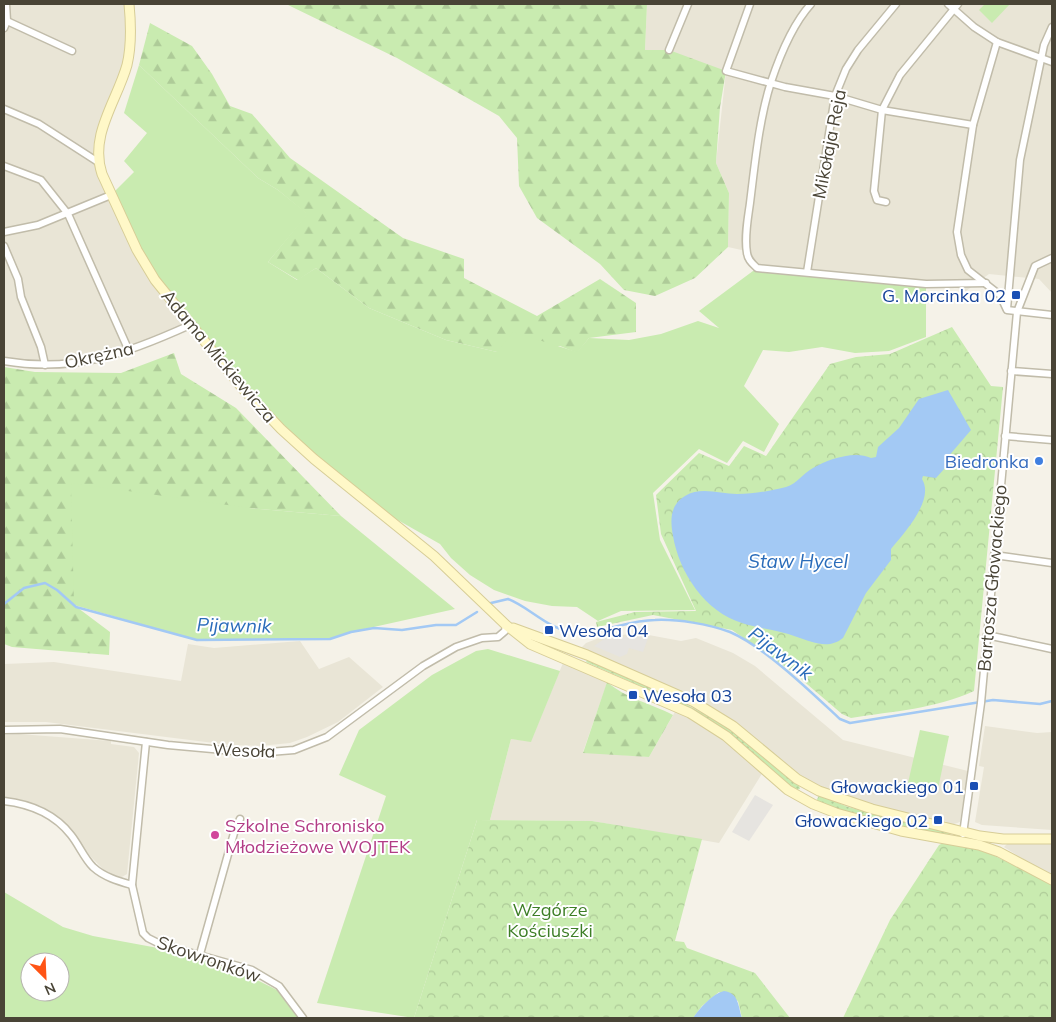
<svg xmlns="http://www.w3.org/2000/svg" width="1056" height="1022" viewBox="0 0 1056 1022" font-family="Mulish,sans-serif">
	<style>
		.residential { fill: #e9e5d6 }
		.grass { fill: url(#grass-dots) }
		.forest { fill: url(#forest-firs) }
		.park { fill: url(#park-crowns) }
		.garden { fill: #c9ebb0; fill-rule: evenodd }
		.parking { fill: #e6e4e0 }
		.water { fill: #a3c9f4 }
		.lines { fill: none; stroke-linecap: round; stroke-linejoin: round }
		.stream { stroke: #a3c9f4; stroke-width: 2.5 }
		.street-casing { stroke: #c1bcaa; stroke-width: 9 }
		.secondary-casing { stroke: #d7cd97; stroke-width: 11 }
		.street { stroke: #fff; stroke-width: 6 }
		.secondary { stroke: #fff8c8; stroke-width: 9 }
		.transit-dot { fill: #1a4fb4; stroke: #fff; stroke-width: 2 }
		.shop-dot { fill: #3f7fe0; stroke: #fff; stroke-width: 2 }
		.hotel-dot { fill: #d1479c; stroke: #fff; stroke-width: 2 }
		.labels { text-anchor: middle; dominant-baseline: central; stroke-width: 4; stroke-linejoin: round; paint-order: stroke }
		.street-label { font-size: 18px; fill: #494436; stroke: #fff }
		.transit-label { font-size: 18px; fill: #164399; stroke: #fff; text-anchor: end }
		.shop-label { font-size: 18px; fill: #366cbe; stroke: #fff; text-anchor: end }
		.hotel-label { font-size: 18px; fill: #b23c85; stroke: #fff; text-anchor: start }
		.park-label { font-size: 18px; fill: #3d7e26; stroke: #fff }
		.water-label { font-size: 19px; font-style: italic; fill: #2a6cba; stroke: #fff }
	</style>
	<defs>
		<pattern id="grass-dots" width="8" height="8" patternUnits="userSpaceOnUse" patternTransform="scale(1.25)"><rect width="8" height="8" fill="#c9ebb0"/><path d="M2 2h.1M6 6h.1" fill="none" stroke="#aecb98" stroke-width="1.8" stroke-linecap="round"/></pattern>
		<pattern id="forest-firs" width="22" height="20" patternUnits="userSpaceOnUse" patternTransform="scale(1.25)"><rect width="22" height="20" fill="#c9ebb0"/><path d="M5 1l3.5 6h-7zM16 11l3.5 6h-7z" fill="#aecb98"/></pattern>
		<pattern id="park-crowns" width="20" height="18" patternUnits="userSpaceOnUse" patternTransform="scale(1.25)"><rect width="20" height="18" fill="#c9ebb0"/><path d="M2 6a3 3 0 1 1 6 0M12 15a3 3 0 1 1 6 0" fill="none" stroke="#aecb98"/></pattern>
	</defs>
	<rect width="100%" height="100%" fill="#f5f2e8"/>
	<g class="residential">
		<polygon points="4,4 129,4 131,40 106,119 98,162 190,325 129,351 75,364 4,361"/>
		<polygon points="647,4 1052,4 1052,293 1039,279 989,274 966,291 949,285 757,268 746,251 728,247 729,193 716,163 726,71 645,50"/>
		<polygon points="638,633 681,641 696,638 733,653 755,666 843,740 968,771 960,822 951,825 945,821 918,818 841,797 803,779 697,701 581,648 586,643 599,638"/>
		<polygon points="300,641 319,669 349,657 383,687 338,722 307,737 290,743 260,746 230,745 46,722 4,722 4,664 54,662 181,681 188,644 214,648"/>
		<polygon points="563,663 608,680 583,752 649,757 676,710 719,736 763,772 719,843 592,821 490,820 511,739 531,741"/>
		<polygon points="985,726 1037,733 1052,732 1052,830 982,825 975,822 984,767 979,766"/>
		<polygon points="19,734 111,741 111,744 134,747 139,753 127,874 120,878 106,872 91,857 60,818 41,806 22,800 4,798 4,735"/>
		<polygon points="1052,843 1052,877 1004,847 1007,844"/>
	</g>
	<g class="grass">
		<polygon points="588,659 665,693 663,696 586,662"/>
		<polygon points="671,696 731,729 799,785 800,789 795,790 720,728 669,699"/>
		<path d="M819 795 848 807 949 833 948 836C904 829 859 817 816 802Z"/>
	</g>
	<g class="forest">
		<polygon points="286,4 647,4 645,50 669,50 726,71 720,107 716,163 729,193 728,247 695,278 655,296 624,290 600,264 537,218 519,186 517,138 499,116 397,58"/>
		<polygon points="150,23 192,46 212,74 230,106 252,114 290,158 403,238 464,259 464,278 537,316 600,279 636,303 636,332 589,338 577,353 560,346 497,352 446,340 369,308 316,268 298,280 268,262 307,214 278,190 258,178 139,65"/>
		<polygon points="174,353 181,374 236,408 341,516 249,508 74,605 110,632 109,655 12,647 4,644 4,367 35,372 121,373"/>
		<path d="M607 682C627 699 650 703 673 715L649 757 583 753Z"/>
	</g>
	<g class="park">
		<path d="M952 327 991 386 1003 387 974 691C935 709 894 711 851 718L842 714 794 673 732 630 653 615 597 627 596 622 635 612 696 611 661 534 656 495 699 453 729 466 744 446 766 456 830 364 856 357 890 354Z"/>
		<polygon points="477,820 592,821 702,839 675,941 684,942 687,948 755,973 790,1018 742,1018 738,1001 719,992 702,1006 693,1018 414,1018"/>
		<polygon points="949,840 993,855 1052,884 1052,1018 843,1018 890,920 939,845"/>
	</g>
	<g class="garden">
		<polygon points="985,4 1010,4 992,23 979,10"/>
		<polygon points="139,65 258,178 278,190 308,214 268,262 297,280 316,268 369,308 446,340 497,352 513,332 577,352 589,338 629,340 661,334 698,321 719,328 699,311 757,268 926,284 926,337 889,351 855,353 822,347 789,352 763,350 744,386 779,424 764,452 743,441 727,463 699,449 653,493 660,540 695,610 621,611 598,621 577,607 552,606 525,601 494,590 470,575 451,558 440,544 366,502 281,429 155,280 111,195 134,172 124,161 147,133 124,113"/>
		<polygon points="71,483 249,508 341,516 455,609 351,632 330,639 197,640 74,605"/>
		<polygon points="488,649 560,671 531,742 511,739 490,820 477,820 414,1018 317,1003 386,796 339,775 359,730 432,675 476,651"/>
		<polygon points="920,730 949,736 938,789 908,783"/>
		<path d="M4 892 63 927 93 936 158 948 200 959 255 979 277 990 298 1018H4ZM30 962H60V992H30Z"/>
	</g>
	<g class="parking">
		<polygon points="640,636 648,638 643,652 629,648 627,654 620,657 594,646 604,639"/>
		<polygon points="755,795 773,805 749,841 732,832"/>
	</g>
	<g class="water">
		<path d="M948 390 971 430 947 458 945 468 936 478 923 476 922 479C935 500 904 533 891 549V560L866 593 843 638C828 650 813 642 797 637 779 630 760 629 742 623 705 612 679 572 673 536 670 520 670 505 685 496 701 486 720 494 737 494 754 494 769 491 786 487 797 484 803 473 813 468 828 459 855 450 871 458L876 457 878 447 899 428 919 399Z"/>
		<path d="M724 991C739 993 738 1006 742 1018H693C700 1008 712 994 724 991Z"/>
	</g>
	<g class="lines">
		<g class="stream">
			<path d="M491 603 508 599C529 607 548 629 572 632 600 635 627 620 655 620 678 619 708 624 730 632 765 647 812 693 840 719L850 723 993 700 1040 704 1052 701"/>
			<polyline points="4,604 24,588 45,583 57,590 76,607 197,640 330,639 351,632 374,628 402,630 436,625 456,625 477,612"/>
		</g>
		<g class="street-casing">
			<g id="street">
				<polyline points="750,4 726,71 785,87 835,96 882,110 973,125"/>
				<path d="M811 4C792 25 780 55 771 82 759 120 755 163 750 203 748 218 744 237 747 253 748 260 752 263 757 268L926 284 986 283"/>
				<polyline points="948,4 974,27 997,42 1052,62"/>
				<polyline points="7,21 72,51"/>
				<polyline points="4,28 7,21 6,4"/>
				<polyline points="997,42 973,125 957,232 961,255 968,270 1000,295 1007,310 1052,315"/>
				<polyline points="669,50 688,4"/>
				<polyline points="4,109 39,124 98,162"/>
				<polyline points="4,166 41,180 68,214 129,351"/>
				<polyline points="886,202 877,200 874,191 882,110 900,75 958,4"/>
				<polyline points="4,232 38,225 111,195"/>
				<polyline points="4,246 18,279 21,297 41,347 45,365"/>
				<polyline points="807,272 835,96 846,69 858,50 896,4"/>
				<polyline points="1007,309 1020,160 1044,45 1052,27"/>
				<path d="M4 361C75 373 126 354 190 325"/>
				<polyline points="1011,371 1052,374"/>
				<polyline points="1005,436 1052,440"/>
				<polyline points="994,555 1052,563"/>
				<polyline points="987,635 1052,649"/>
				<polyline points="4,730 60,729 168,745 257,753 294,750 327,737 423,666 456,647 482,638 498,637 505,631 506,625"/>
				<polyline points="146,742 132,885 143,933 148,938 160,944 252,970 279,986 303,1018"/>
				<path d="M4 801C30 804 54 813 71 835 79 845 84 858 93 867 104 877 118 881 132 885"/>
				<polyline points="963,834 981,703 1017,312 1035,266 1052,258"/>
				<polyline points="200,954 234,833 240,819"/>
			</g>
		</g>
		<g class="secondary-casing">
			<g id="secondary">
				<path d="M129 4C131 24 132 44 127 65 117 101 89 135 102 174L137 250 155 280 244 390 281 429 314 459 434 556 506 625 530 644 690 713 726 736 788 790 813 804 836 813 901 831 979 845 999 852 1052 880"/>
				<polyline points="513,628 587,655 694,702 733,726 797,779 819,791 872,809 980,836 1003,839 1052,839"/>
			</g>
		</g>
		<use href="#street" class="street"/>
		<use href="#secondary" class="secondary"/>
	</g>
	<g class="transit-dot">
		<rect x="1011" y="290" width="10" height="10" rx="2.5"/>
		<rect x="544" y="625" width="10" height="10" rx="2.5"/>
		<rect x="628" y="690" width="10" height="10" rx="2.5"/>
		<rect x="969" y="781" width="10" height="10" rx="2.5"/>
		<rect x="933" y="815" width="10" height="10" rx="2.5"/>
	</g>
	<circle class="shop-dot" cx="1039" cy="461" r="5"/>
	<circle class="hotel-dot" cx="215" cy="835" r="5"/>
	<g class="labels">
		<g class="street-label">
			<text transform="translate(829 144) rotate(-79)">Mikołaja Reja</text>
			<text transform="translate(99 355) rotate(-12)">Okrężna</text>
			<text transform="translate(219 356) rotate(50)">Adama Mickiewicza</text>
			<text transform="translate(992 578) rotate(-85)">Bartosza Głowackiego</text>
			<text transform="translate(244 750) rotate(2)">Wesoła</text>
			<text transform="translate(209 959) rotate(19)">Skowronków</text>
		</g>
		<g class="transit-label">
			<text x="1006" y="295">G. Morcinka 02</text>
			<text x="559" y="630" text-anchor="start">Wesoła 04</text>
			<text x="643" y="695" text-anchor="start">Wesoła 03</text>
			<text x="964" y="786">Głowackiego 01</text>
			<text x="928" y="820">Głowackiego 02</text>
		</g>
		<g class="shop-label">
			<text x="1029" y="461">Biedronka</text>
		</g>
		<g class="hotel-label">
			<text x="225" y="825">Szkolne Schronisko<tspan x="225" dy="21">Młodzieżowe WOJTEK</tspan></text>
		</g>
		<g class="park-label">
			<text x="550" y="909">Wzgórze<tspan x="550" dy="21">Kościuszki</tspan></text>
		</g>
		<g class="water-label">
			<text x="798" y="561">Staw Hycel</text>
			<text transform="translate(234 625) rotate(1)">Pijawnik</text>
			<text transform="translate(781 653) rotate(37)">Pijawnik</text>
		</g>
	</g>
	<rect width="1056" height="1022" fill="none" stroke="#494436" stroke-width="10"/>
	<g transform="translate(45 977) rotate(156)"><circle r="24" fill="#ffffff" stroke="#b6b4af"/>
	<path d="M0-4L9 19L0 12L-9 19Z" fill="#ff5415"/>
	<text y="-8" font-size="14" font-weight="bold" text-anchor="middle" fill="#494436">N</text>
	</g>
</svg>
